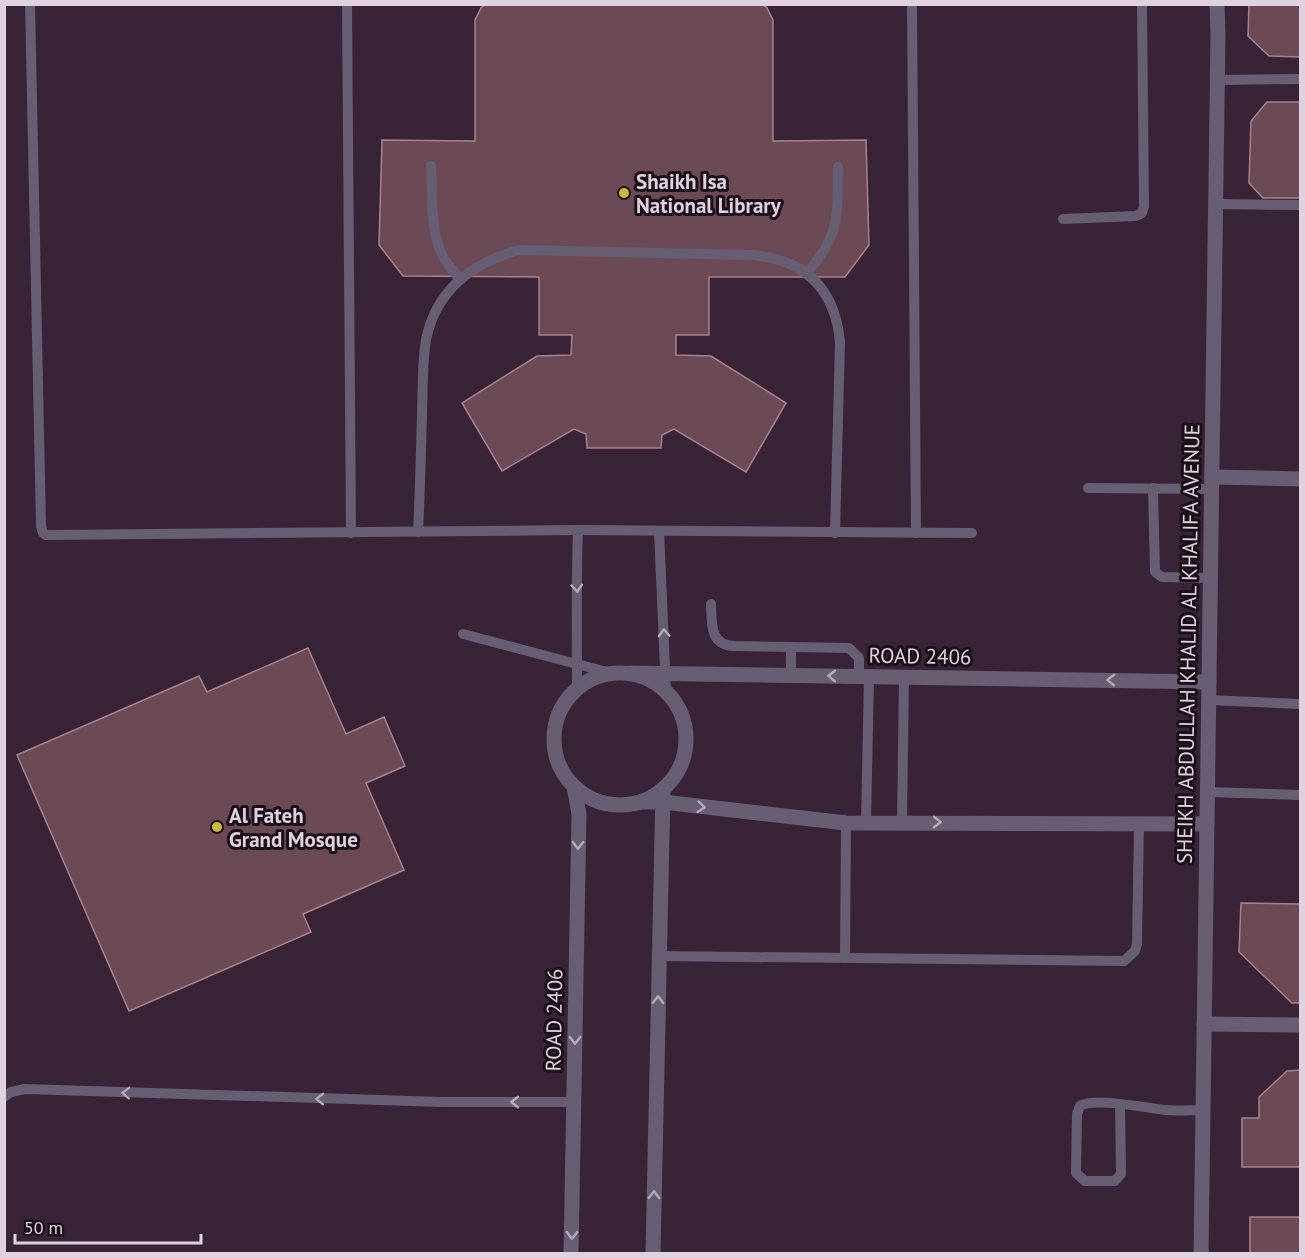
<svg xmlns="http://www.w3.org/2000/svg" width="1305" height="1258" viewBox="0 0 1305 1258" font-family="'PT Sans',sans-serif">
	<style>
		.building { fill: #6b4a55; stroke: #a7828e; stroke-width: 1.5 }
		.lines { fill: none; stroke-linecap: round; stroke-linejoin: round }
		.service { stroke: #675e74; stroke-width: 10 }
		.minor { stroke: #675e74; stroke-width: 15 }
		.oneway { stroke: #b6a9b9 }
		.poi-dot { fill: #cbba39; stroke: #1b1019; stroke-width: 2 }
		.labels { text-anchor: middle; dominant-baseline: central; stroke-width: 6; stroke-linejoin: round; paint-order: stroke }
		.poi-label { font-size: 21px; font-weight: bold; fill: #e0d1de; stroke: #1b1019; text-anchor: start }
		.street-label { font-size: 21px; fill: #e0d1de; stroke: #1b1019 }
	</style>
	<rect width="100%" height="100%" fill="#392337"/>
	<g class="building">
		<polygon points="486,4 762,4 767,8 773,20 773,141 866,140 869,245 845,277 709,277 709,335 676,335 676,355 711,356 786,403 746,472 674,429 662,435 661,448 587,448 586,434 574,429 502,471 462,403 537,356 571,355 572,335 539,335 539,277 403,276 379,245 382,140 475,141 475,20 481,8"/>
		<polygon points="1249,4 1300,4 1300,57 1269,56 1248,36"/>
		<polygon points="1267,102 1300,102 1300,198 1263,198 1249,183 1251,121"/>
		<polygon points="308,648 346,734 384,717 405,766 366,783 404,870 303,914 311,932 129,1011 17,755 199,676 207,692"/>
		<polygon points="1241,903 1300,904 1300,1003 1292,1003 1239,952"/>
		<polygon points="1300,1070 1300,1167 1242,1167 1242,1118 1259,1118 1259,1097 1287,1071"/>
		<rect x="1250" y="1217" width="50" height="37"/>
	</g>
	<g class="lines">
		<g class="service">
			<polyline points="30,4 41,526 43,533 46,535 578,530 972,533"/>
			<polyline points="347,4 351,533"/>
			<polyline points="912,4 916,533"/>
			<polyline points="1218,80 1300,79"/>
			<path d="M431 166C433 196 429 234 445 260 449 267 455 273 460 279"/>
			<polyline points="1216,204 1300,205"/>
			<polyline points="1063,219 1136,216 1142,213 1144,206 1142,4"/>
			<path d="M807 273C841 234 837 217 838 167"/>
			<polyline points="1088,488 1212,489"/>
			<polyline points="1153,488 1155,572 1162,577 1211,578"/>
			<polyline points="659,531 666,691"/>
			<path d="M418 532C420 492 421 453 422 413 423 389 422 364 426 340 436 290 472 263 519 250L753 255C806 260 835 289 840 342L835 533"/>
			<path d="M711 604C712 623 709 645 734 646L849 648 859 658V677"/>
			<polyline points="463,634 611,673"/>
			<polyline points="791,675 791,647"/>
			<path d="M577 689C577 636 576 583 578 530"/>
			<polyline points="1209,700 1300,704"/>
			<polyline points="1208,792 1300,795"/>
			<polyline points="866,822 869,677"/>
			<polyline points="902,822 904,677"/>
			<polyline points="659,956 1124,961 1135,951 1137,944 1139,824"/>
			<polyline points="845,958 846,823"/>
			<polyline points="4,1097 11,1092 25,1089 443,1102 574,1102"/>
			<path d="M1120 1104 1121 1174 1115 1181H1085L1076 1173 1077 1114 1080 1106C1095 1097 1146 1108 1165 1110 1177 1111 1190 1110 1203 1110"/>
		</g>
		<g class="minor">
			<polyline points="1212,477 1300,479"/>
			<circle cx="620" cy="739" r="66"/>
			<polyline points="630,673 1209,682"/>
			<polyline points="643,802 663,802 846,823 1207,824"/>
			<polyline points="1204,1024 1300,1025"/>
			<polyline points="571,1254 579,814 574,787"/>
			<polyline points="653,1254 663,790"/>
			<polyline points="1201,1254 1218,34 1217,4"/>
		</g>
	</g>
	<defs><path id="oneway-chevron" d="M-2-3.5L2.5 0L-2 3.5" fill="none" stroke-width="1.6" stroke-linecap="round" stroke-linejoin="round" transform="scale(1.5)"/></defs>
	<g class="oneway">
		<use href="#oneway-chevron" transform="translate(577 588) rotate(86)"/>
		<use href="#oneway-chevron" transform="translate(664 633) rotate(-93)"/>
		<use href="#oneway-chevron" transform="translate(832 676) rotate(-179)"/>
		<use href="#oneway-chevron" transform="translate(1111 680) rotate(-179)"/>
		<use href="#oneway-chevron" transform="translate(701 807) rotate(6)"/>
		<use href="#oneway-chevron" transform="translate(937 822) rotate(1)"/>
		<use href="#oneway-chevron" transform="translate(578 845) rotate(91)"/>
		<use href="#oneway-chevron" transform="translate(658 1000) rotate(-89)"/>
		<use href="#oneway-chevron" transform="translate(575 1040) rotate(91)"/>
		<use href="#oneway-chevron" transform="translate(126 1093) rotate(-178)"/>
		<use href="#oneway-chevron" transform="translate(320 1099) rotate(-179)"/>
		<use href="#oneway-chevron" transform="translate(515 1102) rotate(-180)"/>
		<use href="#oneway-chevron" transform="translate(654 1195) rotate(-89)"/>
		<use href="#oneway-chevron" transform="translate(572 1235) rotate(91)"/>
	</g>
	<g class="poi-dot">
		<circle cx="624" cy="193" r="6"/>
		<circle cx="217" cy="827" r="6"/>
	</g>
	<g class="labels">
		<g class="poi-label">
			<text x="636" y="181">Shaikh Isa<tspan x="636" dy="24">National Library</tspan></text>
			<text x="229" y="815">Al Fateh<tspan x="229" dy="24">Grand Mosque</tspan></text>
		</g>
		<g class="street-label">
			<text transform="translate(1188 644) rotate(-89)">SHEIKH ABDULLAH KHALID AL KHALIFA AVENUE</text>
			<text transform="translate(920 656) rotate(1)">ROAD 2406</text>
			<text transform="translate(554 1020) rotate(-89)">ROAD 2406</text>
		</g>
	</g>
	<rect width="1305" height="1258" fill="none" stroke="#e0d1de" stroke-width="12"/>
	<path d="M15 1234v9h186v-9" fill="none" stroke="#e0d1de" stroke-width="3"/>
	<text x="24" y="1234" font-size="18" fill="#e0d1de" stroke="#1b1019" stroke-width="4.5" paint-order="stroke">50 m</text>
</svg>
